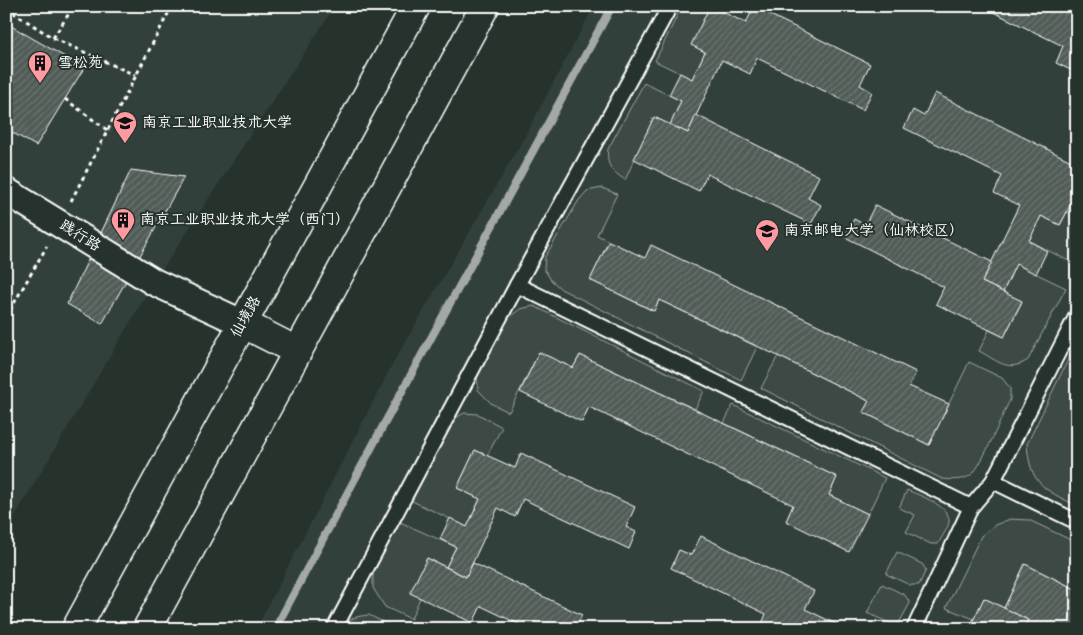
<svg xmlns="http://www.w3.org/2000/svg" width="1083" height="635" viewBox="0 0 1083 635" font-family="Kalam,'LXGW WenKai TC',sans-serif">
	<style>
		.built { fill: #333f3a }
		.green { fill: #3e4944; stroke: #9ea4a2 }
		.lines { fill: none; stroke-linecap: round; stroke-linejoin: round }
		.stream { stroke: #a4a9a7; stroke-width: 8 }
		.building { fill: url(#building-hatch); stroke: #fff }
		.service-casing { stroke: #fff; stroke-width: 18 }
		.minor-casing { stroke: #fff; stroke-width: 30 }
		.secondary-casing { stroke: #fff; stroke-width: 31 }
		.path { stroke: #fff; stroke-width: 3; stroke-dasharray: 4 4; stroke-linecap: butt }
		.service { stroke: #26332d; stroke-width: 14 }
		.minor { stroke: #26332d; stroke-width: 26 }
		.secondary { stroke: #26332d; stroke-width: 28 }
		.labels { text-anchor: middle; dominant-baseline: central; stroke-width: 4; stroke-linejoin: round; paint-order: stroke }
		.poi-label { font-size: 15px; fill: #fff; stroke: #26332d; text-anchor: start }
		.street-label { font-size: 15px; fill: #fff; stroke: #26332d }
	</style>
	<defs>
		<pattern id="building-hatch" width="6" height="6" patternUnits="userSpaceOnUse" patternTransform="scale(1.25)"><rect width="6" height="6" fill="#515c57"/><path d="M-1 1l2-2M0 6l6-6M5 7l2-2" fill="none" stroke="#6b7470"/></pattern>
	</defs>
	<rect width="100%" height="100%" fill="#26332d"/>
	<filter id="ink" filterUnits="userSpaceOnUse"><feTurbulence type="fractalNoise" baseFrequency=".02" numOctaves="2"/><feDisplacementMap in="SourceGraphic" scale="10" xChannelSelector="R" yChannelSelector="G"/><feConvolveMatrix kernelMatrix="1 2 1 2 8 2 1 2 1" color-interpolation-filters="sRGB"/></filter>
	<g filter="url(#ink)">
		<g class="built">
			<polygon points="6,6 335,6 154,282 6,531"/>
			<polygon points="594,6 1077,6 1077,629 256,629 392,365 524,138"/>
		</g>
		<g class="green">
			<polygon points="682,6 710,6 692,45 705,52 692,79 655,61"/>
			<path d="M644 83 681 101 670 125 654 117 625 180C611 170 606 166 608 149Z"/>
			<polygon points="602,188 617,194 597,235 609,241 590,280 653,311 659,300 757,347 741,380 561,289 551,280 544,269 545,257 579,200 587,191"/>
			<polygon points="1077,193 1077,265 1029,241 1041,216 1060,225"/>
			<path d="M1016 264 1066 288 1028 360C1008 373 998 361 979 351L989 330 1004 337 1022 302 1003 292Z"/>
			<polygon points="534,306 704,391 695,409 580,355 573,368 539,352 509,412 492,404 478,390 477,375 506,320 520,309"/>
			<path d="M1077 341V506C1043 489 1030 484 1027 444Z"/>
			<path d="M778 356 869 401 863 412 929 445 969 362 1002 378 1010 388V400C1002 415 983 464 972 474 964 481 952 480 942 479L761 388Z"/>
			<polygon points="733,405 885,478 868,514 829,495 837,477 724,423"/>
			<polygon points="464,413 478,414 502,427 487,456 475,450 457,488 480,499 467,527 410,500 451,421"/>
			<path d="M907 490C919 495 951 506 949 522 948 529 941 538 938 544H931L906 532 915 515 899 508Z"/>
			<polygon points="1010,519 1029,520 1077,543 1077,590 1025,564 1004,608 984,598 974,619 946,608 981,536 995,525"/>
			<polygon points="400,522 456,547 446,567 427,558 411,593 420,598 411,619 385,607 373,588 373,571"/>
			<polygon points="897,552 922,564 926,570 919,585 910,585 886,574"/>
			<polygon points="882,584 905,595 910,603 899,623 892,624 867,613"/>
			<path d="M369 615 397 629H342C348 618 357 616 369 615Z"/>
		</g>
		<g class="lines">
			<polyline class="stream" points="275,629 382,428 612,6"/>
		</g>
		<g class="building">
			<polygon points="710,6 746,23 754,7 870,64 860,85 872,92 863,110 757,58 750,74 722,60 688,133 670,125 681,101 669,95 680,73 692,79 705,52 691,45"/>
			<polygon points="981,6 1077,6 1077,73 1056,63 1063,46"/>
			<polygon points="6,23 84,68 36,146 6,129"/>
			<polygon points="935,93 1077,164 1077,193 1060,225 1041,216 1029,241 1047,251 1036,274 1016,264 1003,292 982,282 1019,205 994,193 1002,176 904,128 913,110 924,116"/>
			<polygon points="696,115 819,176 808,198 821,205 811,224 707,174 699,191 634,159 654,117 688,133"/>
			<polygon points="131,170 184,177 102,324 67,304"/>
			<polygon points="875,205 992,262 982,282 1022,301 1004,337 936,304 944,287 845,237 854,219 865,225"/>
			<polygon points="609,241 645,258 651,245 916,372 909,386 949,404 929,445 863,412 869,401 778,356 659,300 654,311 590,280"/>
			<polygon points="539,352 573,368 580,355 837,477 829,495 868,514 849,552 786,521 793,505 589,407 582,422 520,392"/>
			<polygon points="475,450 515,468 521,453 635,507 626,527 636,532 629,549 523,499 515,517 498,508 466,577 446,567 456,547 440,539 450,518 467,527 480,499 457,488"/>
			<polygon points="701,536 814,591 805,609 838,625 836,629 760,629 766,614 671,568 679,550 691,555"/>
			<polygon points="427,558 466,577 473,563 582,615 575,629 529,629 481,606 473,623 410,593"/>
			<polygon points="1025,564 1077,590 1077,629 1024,629 1028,620 1004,608"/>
			<polygon points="984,598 1028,620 1024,629 969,629"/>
		</g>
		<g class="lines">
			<g class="service-casing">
				<g id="service">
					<polyline points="517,285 971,507"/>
					<polyline points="993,481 1077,522"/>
					<polyline points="334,629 517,285 670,6"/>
					<polyline points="914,629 971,507 993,481 1077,315"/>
				</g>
			</g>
			<g class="minor-casing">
				<polyline id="minor" points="6,191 154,282 242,323"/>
			</g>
			<g class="secondary-casing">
				<g id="secondary">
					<polyline points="242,323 297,351"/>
					<polyline points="76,629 416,6"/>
					<polyline points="147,629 485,6"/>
				</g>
			</g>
			<g class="path">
				<polyline points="6,8 53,38 135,75"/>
				<polyline points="53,38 74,6"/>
				<polyline points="65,99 107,130"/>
				<polyline points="71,201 172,6"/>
				<polyline points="6,317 47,246"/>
			</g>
			<use href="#service" class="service"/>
			<use href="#minor" class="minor"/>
			<use href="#secondary" class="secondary"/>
		</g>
	</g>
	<defs>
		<g id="building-pin" transform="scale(1.25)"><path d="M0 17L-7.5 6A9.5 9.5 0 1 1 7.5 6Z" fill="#ff9aa2" stroke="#26332d"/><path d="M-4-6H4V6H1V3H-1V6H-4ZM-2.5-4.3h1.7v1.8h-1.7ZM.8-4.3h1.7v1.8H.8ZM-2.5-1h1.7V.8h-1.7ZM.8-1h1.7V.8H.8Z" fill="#111"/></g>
		<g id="university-pin" transform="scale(1.25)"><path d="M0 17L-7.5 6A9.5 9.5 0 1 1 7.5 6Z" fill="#ff9aa2" stroke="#26332d"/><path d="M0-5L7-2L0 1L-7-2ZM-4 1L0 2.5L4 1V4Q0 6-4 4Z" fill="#111"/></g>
	</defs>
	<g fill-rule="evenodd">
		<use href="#building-pin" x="40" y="63"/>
		<use href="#university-pin" x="125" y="123"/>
		<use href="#building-pin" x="123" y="220"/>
		<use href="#university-pin" x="767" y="231"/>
	</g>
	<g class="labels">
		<g class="poi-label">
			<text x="58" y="63">雪松苑</text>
			<text x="142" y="123">南京工业职业技术大学</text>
			<text x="140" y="220">南京工业职业技术大学（西门）</text>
			<text x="784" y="231">南京邮电大学（仙林校区）</text>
		</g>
		<g class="street-label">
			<text transform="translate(80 236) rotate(32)">践行路</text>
			<text transform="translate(246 317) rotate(-61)">仙境路</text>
		</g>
	</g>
	<rect width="1083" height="635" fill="none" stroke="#26332d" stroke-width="25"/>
	<rect x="12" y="12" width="1058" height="610" fill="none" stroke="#fff" stroke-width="2" filter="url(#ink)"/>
</svg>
